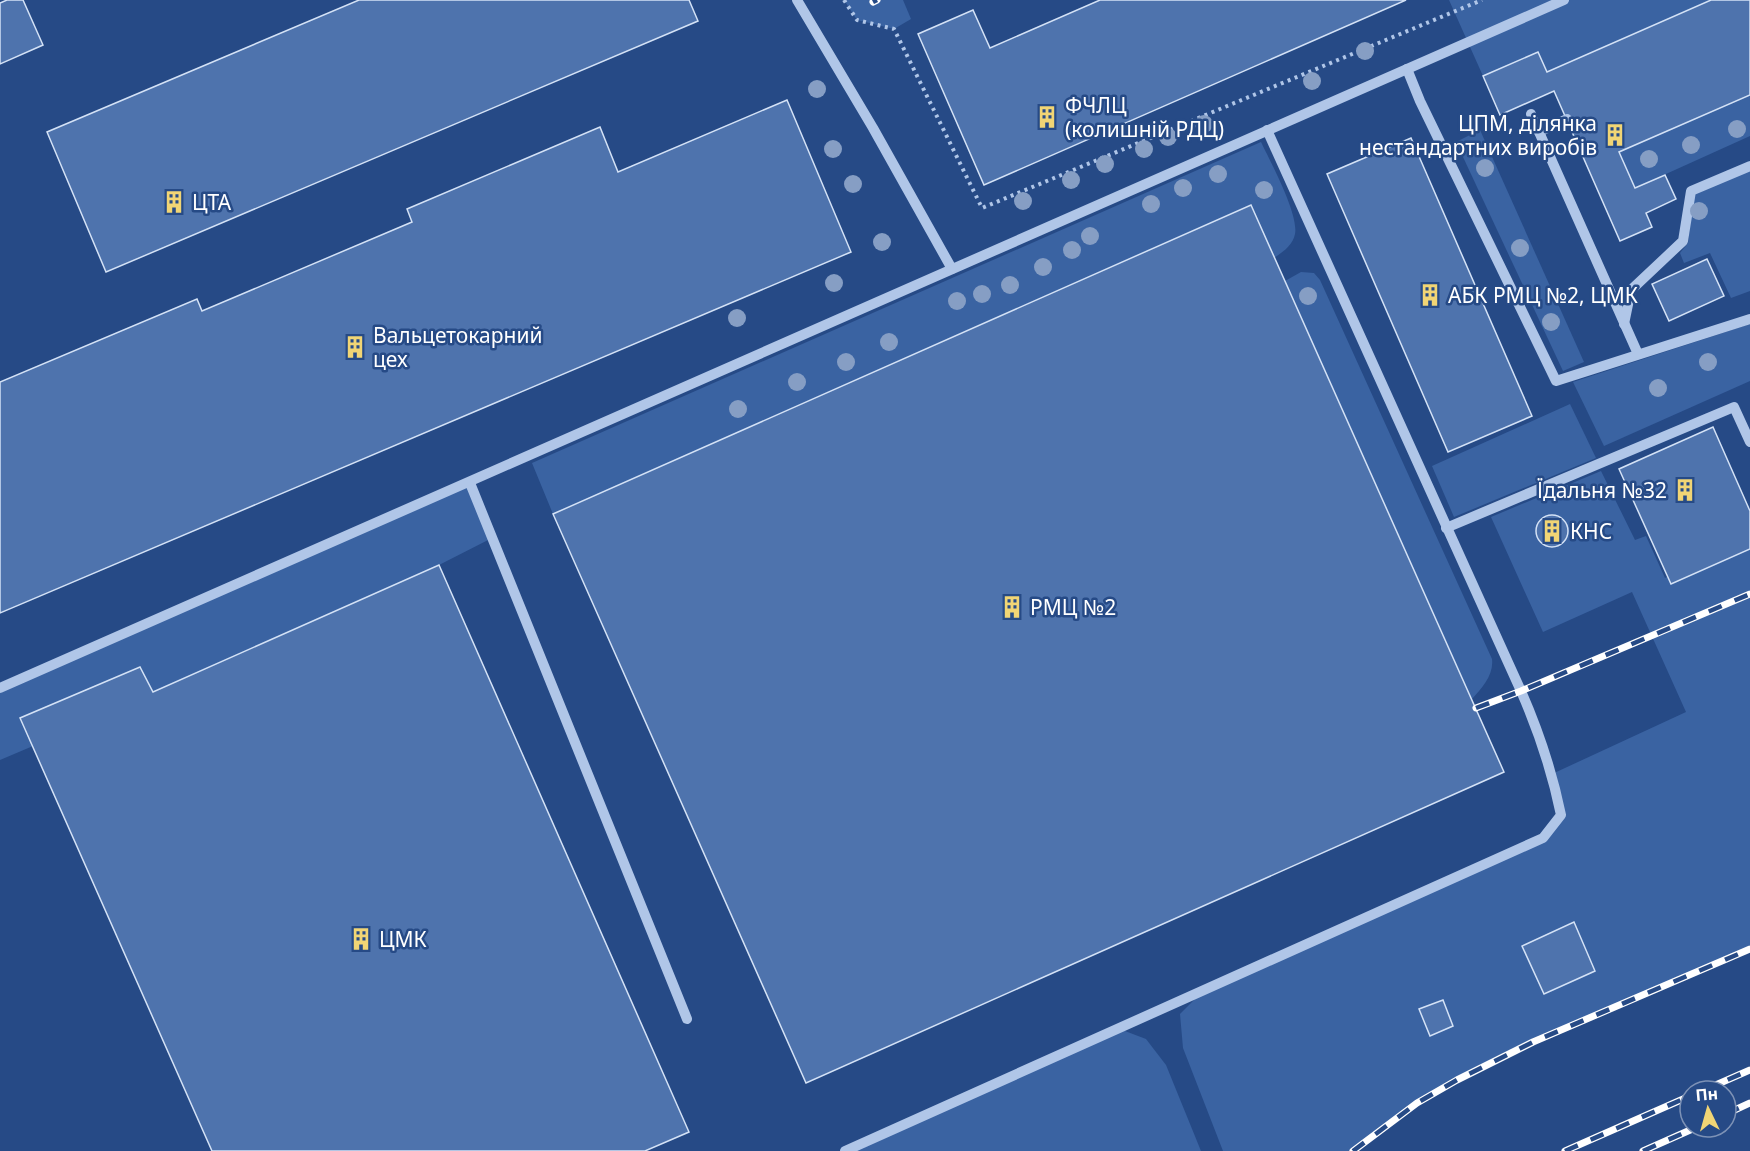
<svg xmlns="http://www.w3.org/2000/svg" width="1750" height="1151" viewBox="0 0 1750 1151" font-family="'Noto Sans',sans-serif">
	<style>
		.green { fill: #3a63a2 }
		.building { fill: #4e73ad; stroke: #d4e2f6; stroke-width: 1.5 }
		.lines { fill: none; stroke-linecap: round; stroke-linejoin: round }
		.path { stroke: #b0c6e8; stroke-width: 4; stroke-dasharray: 3 4.5; stroke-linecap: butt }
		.minor { stroke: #b0c6e8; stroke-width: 10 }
		.rail-casing { stroke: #fff; stroke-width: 7 }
		.rail { stroke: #264a86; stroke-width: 4.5; stroke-dasharray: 14; stroke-linecap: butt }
		.tree { fill: #869ec4 }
		.labels { text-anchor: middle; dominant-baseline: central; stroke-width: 5; stroke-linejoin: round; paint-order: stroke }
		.poi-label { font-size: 21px; fill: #fff; stroke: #264a86; text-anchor: start }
	</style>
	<rect width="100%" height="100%" fill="#264a86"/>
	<g class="green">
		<polygon points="844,0 903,0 911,19 894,29 857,20"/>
		<polygon points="1449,0 1711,0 1547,72 1538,52 1483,76"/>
		<polygon points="1750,95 1750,136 1635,188 1619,152"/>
		<polygon points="1480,130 1584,362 1563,371 1456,142"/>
		<path d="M1261 142C1270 161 1299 214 1295 234 1293 245 1283 252 1274 258L1250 205 553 514 532 463Z"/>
		<polygon points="1750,169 1750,291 1731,298 1710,253 1684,263 1680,253 1688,243 1694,193"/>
		<path d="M1301 272 1314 273 1320 280 1492 659C1494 675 1482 688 1472 699L1285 281Z"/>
		<polygon points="1750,324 1750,381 1604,446 1573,382"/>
		<polygon points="1570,404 1596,458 1454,517 1432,466"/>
		<polygon points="1601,471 1635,540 1646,536 1665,578 1667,577 1671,584 1750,549 1750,949 1533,1042 1457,1080 1417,1103 1353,1151 1223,1151 1183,1048 1180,1014 1206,988 1543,838 1561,815 1552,774 1686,712 1632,592 1543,632 1491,517"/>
		<polygon points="470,483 492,538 439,565 153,692 139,667 21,718 33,746 0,760 0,688"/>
		<polygon points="1117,1028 1146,1039 1166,1065 1201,1151 845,1151"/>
	</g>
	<g class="building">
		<polygon points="7,0 23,0 43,45 0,64 0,3"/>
		<polygon points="359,0 689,0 698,21 106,272 47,132"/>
		<polygon points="1100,0 1406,0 984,185 918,34 973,10 990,48"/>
		<polygon points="1711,0 1750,0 1750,95 1619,152 1635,188 1665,175 1676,199 1646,213 1652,227 1620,241 1554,91 1500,115 1483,76 1538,52 1547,72"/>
		<polygon points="787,100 851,252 0,613 0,382 197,299 202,311 412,222 407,209 600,127 618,172"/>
		<polygon points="1411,138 1532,416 1448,452 1327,174"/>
		<polygon points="1251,205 1504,772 806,1083 553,514"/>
		<polygon points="1707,259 1724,296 1669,321 1652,284"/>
		<polygon points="1713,427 1750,511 1750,549 1671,584 1619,469"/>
		<circle cx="1552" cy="531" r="16"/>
		<polygon points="439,565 689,1132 645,1151 212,1151 20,718 140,667 153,692"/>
		<polygon points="1574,922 1595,971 1544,994 1522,946"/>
		<polygon points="1443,1000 1453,1026 1430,1036 1419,1009"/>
	</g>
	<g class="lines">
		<polyline class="path" points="844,0 857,20 894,29 982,208 1482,0"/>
		<g class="minor">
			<polyline points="797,0 873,128 952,269"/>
			<polyline points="1407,69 1420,101 1556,381 1750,319"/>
			<polyline points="1531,114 1638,354"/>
			<polyline points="1539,132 1567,119"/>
			<polyline points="1624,324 1631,290 1683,241 1691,191 1750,166"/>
			<polyline points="470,483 687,1019"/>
			<polyline points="1446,528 1734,407 1750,442"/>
			<polyline points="0,688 1564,0"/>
			<path d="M845 1151 1543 838 1561 815C1552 771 1539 732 1521 691L1267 130"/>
		</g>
		<g class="rail-casing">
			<g id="rail">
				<polyline points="873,2 877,0"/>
				<polyline points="1476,708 1521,691 1750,594"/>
				<polyline points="1702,1091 1750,1070"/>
				<polyline points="1726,1114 1750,1103"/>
				<polyline points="1353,1151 1417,1103 1457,1080 1533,1042 1750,949"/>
				<polyline points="1565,1151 1690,1096"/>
				<polyline points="1643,1151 1697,1127"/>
			</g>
		</g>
		<use href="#rail" class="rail"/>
	</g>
	<g class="tree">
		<circle cx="1365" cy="51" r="9"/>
		<circle cx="1312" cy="81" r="9"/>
		<circle cx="817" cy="89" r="9"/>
		<circle cx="1204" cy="124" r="9"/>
		<circle cx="1737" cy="129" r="9"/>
		<circle cx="1168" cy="137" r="9"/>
		<circle cx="1691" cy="145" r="9"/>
		<circle cx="833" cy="149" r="9"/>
		<circle cx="1144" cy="149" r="9"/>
		<circle cx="1649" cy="159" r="9"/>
		<circle cx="1105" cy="164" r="9"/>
		<circle cx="1485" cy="168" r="9"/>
		<circle cx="1218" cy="174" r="9"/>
		<circle cx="1071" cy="180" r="9"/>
		<circle cx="853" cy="184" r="9"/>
		<circle cx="1183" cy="188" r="9"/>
		<circle cx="1264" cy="190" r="9"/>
		<circle cx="1023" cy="201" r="9"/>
		<circle cx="1151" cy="204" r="9"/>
		<circle cx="1699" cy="211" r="9"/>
		<circle cx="1090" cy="236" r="9"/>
		<circle cx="882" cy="242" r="9"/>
		<circle cx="1520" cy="248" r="9"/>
		<circle cx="1072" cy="250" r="9"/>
		<circle cx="1043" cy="267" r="9"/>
		<circle cx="834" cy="283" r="9"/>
		<circle cx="1010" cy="285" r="9"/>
		<circle cx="982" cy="294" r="9"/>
		<circle cx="1308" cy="296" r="9"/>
		<circle cx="957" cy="301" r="9"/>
		<circle cx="737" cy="318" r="9"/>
		<circle cx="1551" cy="322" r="9"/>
		<circle cx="889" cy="342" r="9"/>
		<circle cx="846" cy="362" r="9"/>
		<circle cx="1708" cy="362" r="9"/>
		<circle cx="797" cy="382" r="9"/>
		<circle cx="1658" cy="388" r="9"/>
		<circle cx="738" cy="409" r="9"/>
	</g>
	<defs>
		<g id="building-bare" transform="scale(1.8)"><path d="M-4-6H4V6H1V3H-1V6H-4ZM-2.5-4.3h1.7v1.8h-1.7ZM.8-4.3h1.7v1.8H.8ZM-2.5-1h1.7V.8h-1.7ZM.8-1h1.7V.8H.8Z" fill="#f1d575" stroke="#264a86" stroke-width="2.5" paint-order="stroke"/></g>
	</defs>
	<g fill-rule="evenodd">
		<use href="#building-bare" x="1047" y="117"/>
		<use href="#building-bare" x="1615" y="135"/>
		<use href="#building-bare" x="174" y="202"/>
		<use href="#building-bare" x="1430" y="295"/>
		<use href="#building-bare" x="355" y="347"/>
		<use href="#building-bare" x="1685" y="490"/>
		<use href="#building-bare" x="1552" y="531"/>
		<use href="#building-bare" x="1012" y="607"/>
		<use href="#building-bare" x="361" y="939"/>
	</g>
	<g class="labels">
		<g class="poi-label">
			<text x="1065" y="105">ФЧЛЦ<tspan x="1065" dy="24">(колишній РДЦ)</tspan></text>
			<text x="1597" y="123" text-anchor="end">ЦПМ, ділянка<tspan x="1597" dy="24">нестандартних виробів</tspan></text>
			<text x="192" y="202">ЦТА</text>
			<text x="1448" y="295">АБК РМЦ №2, ЦМК</text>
			<text x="373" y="335">Вальцетокарний<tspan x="373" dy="24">цех</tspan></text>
			<text x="1667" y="490" text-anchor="end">Їдальня №32</text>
			<text x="1570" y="531">КНС</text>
			<text x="1030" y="607">РМЦ №2</text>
			<text x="379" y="939">ЦМК</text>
		</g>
	</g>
	<g transform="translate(1708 1109) rotate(355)"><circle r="28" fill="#264a86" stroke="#7d92b6" stroke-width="1.5"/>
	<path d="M0-4.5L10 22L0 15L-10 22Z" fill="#f1d575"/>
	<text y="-9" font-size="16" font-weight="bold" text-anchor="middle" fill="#ffffff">Пн</text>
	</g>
</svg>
